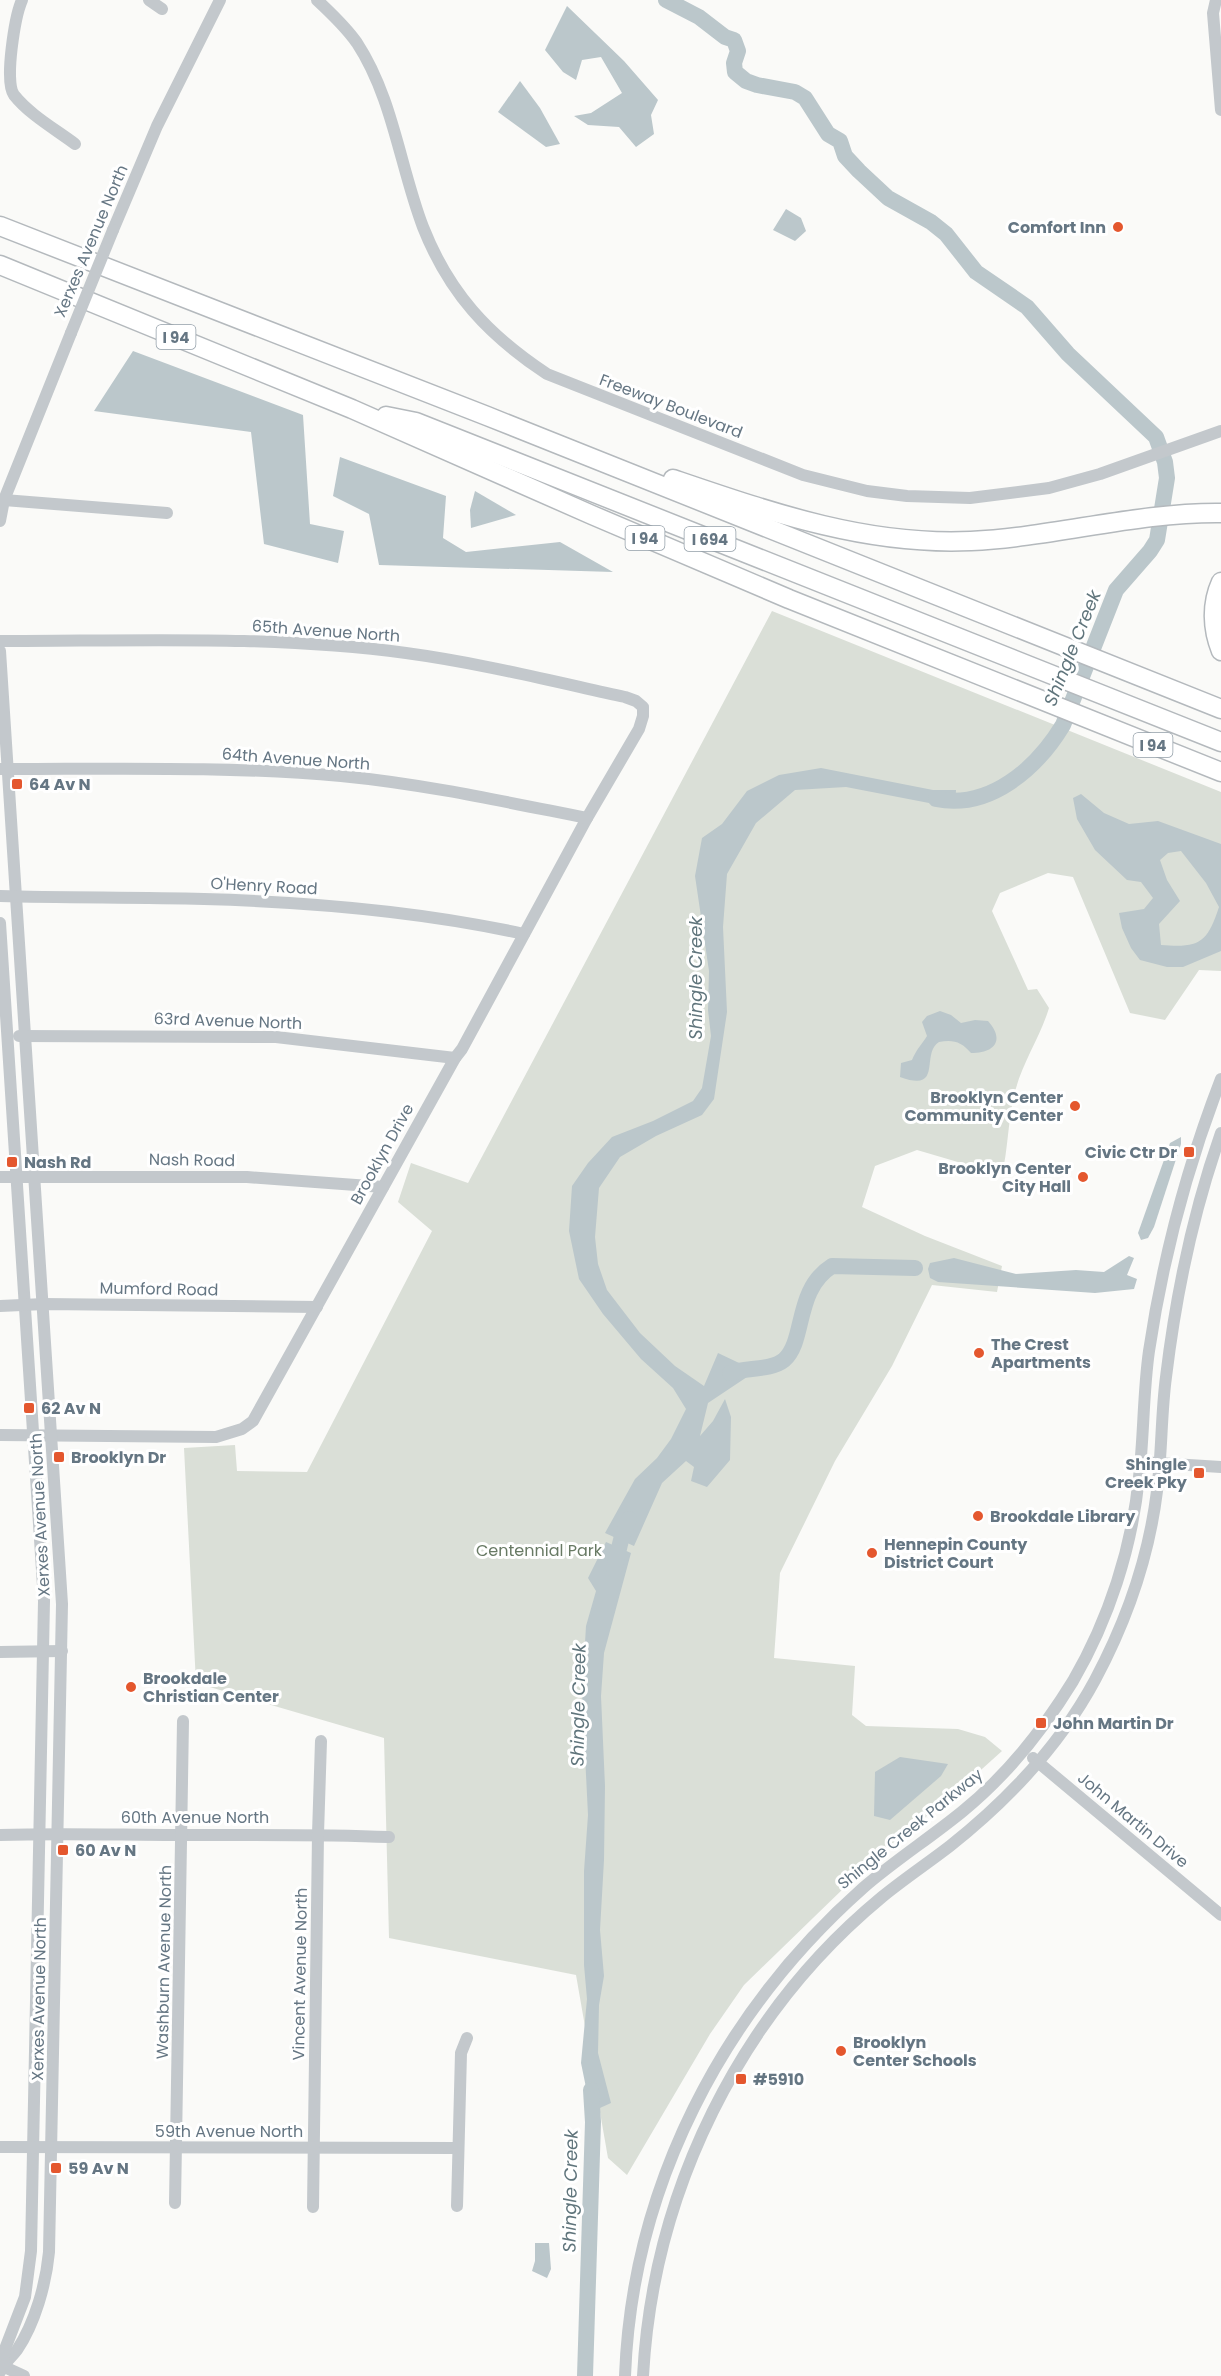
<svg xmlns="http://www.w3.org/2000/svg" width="1221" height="2376" viewBox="0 0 1221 2376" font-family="Poppins,sans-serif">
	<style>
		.green { fill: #dadfd7 }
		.water { fill: #bbc7cb; fill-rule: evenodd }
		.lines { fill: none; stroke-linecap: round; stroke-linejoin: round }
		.river { stroke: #bbc7cb; stroke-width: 16 }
		.highway-casing { stroke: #b4b9bd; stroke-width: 21 }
		.minor { stroke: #c3c8cc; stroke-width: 12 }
		.highway { stroke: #fff; stroke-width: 18 }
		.minor-bridge { stroke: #c3c8cc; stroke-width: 12 }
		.poi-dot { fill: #e4572e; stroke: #fff; stroke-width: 2 }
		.labels { text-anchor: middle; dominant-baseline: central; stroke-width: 6; stroke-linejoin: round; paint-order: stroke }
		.shield { fill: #fff; stroke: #939fa8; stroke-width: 1.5 }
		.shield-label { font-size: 15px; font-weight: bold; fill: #657683 }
		.poi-label { font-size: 16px; font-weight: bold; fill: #657683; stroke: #fff; text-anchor: start }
		.street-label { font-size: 16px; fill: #657683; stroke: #fff }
		.park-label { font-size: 16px; fill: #687a64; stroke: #fff }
		.water-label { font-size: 18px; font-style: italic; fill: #60757c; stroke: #fff }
	</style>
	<rect width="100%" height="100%" fill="#fafaf8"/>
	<path class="green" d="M772 611 1221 792V971L1199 970 1165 1020 1130 1013 1073 877 1048 873 1000 893 992 911 1028 990 1037 989 1049 1008C1040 1038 1021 1064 1014 1096 1008 1121 1008 1149 1002 1175L917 1150 875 1166 862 1207 925 1236 1002 1266 997 1292 932 1285 892 1366 835 1461 780 1573 774 1658 855 1666 852 1715 866 1726 958 1729 985 1737 1002 1751 952 1796 879 1854 744 1985 710 2034 627 2175 608 2158 576 1975 389 1938 384 1738 196 1683 184 1448 235 1445 237 1471 307 1472 432 1231 398 1202 411 1163 468 1183Z"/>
	<g class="water">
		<polygon points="567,6 624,61 658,100 651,115 654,134 636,147 619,127 588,125 574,116 591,113 622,93 601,57 582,60 576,80 563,72 545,50"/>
		<polygon points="520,81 540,108 560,144 546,147 498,112"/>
		<polygon points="786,209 801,218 806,231 795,241 773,230"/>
		<polygon points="133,351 303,415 310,524 344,531 338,563 264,544 251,432 94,411"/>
		<polygon points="340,457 446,496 443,538 466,552 560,542 613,572 379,565 369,514 333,496"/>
		<polygon points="475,491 516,515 471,528 470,510"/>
		<polygon points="821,768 933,790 956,790 955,808 846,787 795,790 756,823 727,874 723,927 727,1012 714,1099 702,1115 656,1136 620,1157 599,1188 595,1237 598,1264 607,1290 640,1333 675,1366 704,1386 718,1353 756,1371 708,1403 700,1436 713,1421 725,1399 731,1417 730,1460 707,1487 691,1481 694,1467 686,1461 662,1483 634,1546 605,1533 635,1479 657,1458 671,1439 686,1409 673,1388 641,1359 603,1314 579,1279 569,1231 572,1186 588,1163 612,1137 653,1121 693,1101 702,1088 711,1036 708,1010 709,971 695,876 702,838 722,824 747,791 779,775"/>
		<path d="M1081 794 1104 813 1129 824 1158 821 1221 844V951L1183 967H1167L1140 960 1131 948 1122 928 1119 913 1144 909 1153 898 1141 882 1127 880 1095 850 1077 819 1073 798ZM1181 851 1206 883 1219 907C1207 943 1200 948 1161 945L1159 924 1180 901 1167 880 1160 860 1168 853Z"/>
		<path d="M940 1011 951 1015 961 1023 975 1020 988 1021C1005 1040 995 1053 971 1053 962 1042 953 1039 939 1042 920 1054 944 1093 900 1077L901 1063 912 1060C916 1050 922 1044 927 1036L922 1022 927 1016Z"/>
		<polygon points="1181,1137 1181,1144 1154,1227 1148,1238 1141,1240 1138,1233 1170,1143"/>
		<polygon points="1129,1256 1134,1258 1127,1275 1137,1279 1134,1289 1095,1293 938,1282 930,1278 928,1269 930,1263 954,1258 1016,1274 1076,1270 1104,1272"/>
		<polygon points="606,1542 631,1553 604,1653 601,1696 605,1786 604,1860 600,1930 604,1976 599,2005 598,2053 611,2103 591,2112 581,2063 587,1999 584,1965 584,1871 588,1815 582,1694 586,1626 596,1591 588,1578"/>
		<polygon points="900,1757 948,1764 941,1776 890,1820 874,1816 875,1772"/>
		<polygon points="535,2243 549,2243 551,2269 547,2278 532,2271 535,2261"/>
	</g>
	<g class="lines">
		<g class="river">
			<path d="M666 0 699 17 725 37 734 40 738 51 734 63 735 72 746 81 757 85 795 92 805 98 828 134 840 141 845 156 859 171 888 198 931 222 946 234 976 272 1027 307 1068 354 1156 437 1165 462 1167 478 1157 540 1150 551 1116 590 1063 725C1037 768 990 810 936 799"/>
			<path d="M730 1373C746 1367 770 1371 784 1360 806 1341 794 1290 832 1266L915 1268"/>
			<polyline points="614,1569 622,1536 629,1519"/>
			<polyline points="585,2376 593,2122 591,2090"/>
		</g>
		<g class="highway-casing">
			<g id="highway">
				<polyline points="0,226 487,416 1221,709"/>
				<polyline points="0,265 352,409 592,515 789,599 1221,772"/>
				<polyline points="386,416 416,422 1221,742"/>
				<path d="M673 479C770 512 867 546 971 541 1055 537 1137 512 1221 513"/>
				<path d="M1221 582C1211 604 1212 629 1221 651"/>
			</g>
		</g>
		<g class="minor">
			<path d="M22 0C15 16 4 82 14 95 30 115 55 129 75 144"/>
			<polyline points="149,0 162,9"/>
			<path d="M317 0C331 13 346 27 357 43 393 98 400 167 423 227 449 293 488 335 547 374L803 475 867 491 907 496 970 498 1049 488 1100 474 1221 431"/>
			<polyline points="1216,0 1213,13 1221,110"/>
			<polyline points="113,230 157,126 220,0"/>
			<polyline points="4,500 167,513"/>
			<polyline points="0,521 4,500 71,333"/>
			<path d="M0 641C135 641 272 635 406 653 480 663 552 681 625 697L636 701 643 707V716L639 729 587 818 462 1049 455 1058 253 1421 242 1429 216 1437 0 1435"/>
			<path d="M0 651 62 1604 49 2252C46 2284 35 2323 17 2350 11 2358 4 2363 0 2372"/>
			<path d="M1 769C114 769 229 766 341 776 424 784 506 802 587 818"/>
			<path d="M0 896C68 898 136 897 204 899 311 902 420 911 524 934"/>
			<polyline points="0,923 44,1601 31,2251 25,2297 5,2349 3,2365"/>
			<polyline points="19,1036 276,1037 455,1058"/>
			<polyline points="0,1177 247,1177 383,1187"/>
			<polyline points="0,1306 44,1304 317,1307"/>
			<polyline points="1141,1462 1221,1467"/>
			<polyline points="0,1652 62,1651"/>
			<polyline points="1033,1758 1221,1915"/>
			<path d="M0 1835C61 1833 122 1835 183 1835 252 1835 321 1834 389 1837"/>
			<polyline points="0,2147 457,2148"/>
			<polyline points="175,2203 183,1721"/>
			<polyline points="457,2206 461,2053 467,2038"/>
			<polyline points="313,2207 318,1834 321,1741"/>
			<polyline points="0,2365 24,2376"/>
			<path d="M625 2376C632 2187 722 2013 863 1888 894 1861 930 1838 963 1811 1007 1775 1043 1730 1073 1681 1109 1619 1132 1548 1139 1477 1144 1435 1143 1393 1149 1351 1163 1257 1187 1167 1221 1079"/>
			<path d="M643 2376C653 2192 739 2015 882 1897 904 1879 928 1863 950 1846 1008 1800 1060 1745 1095 1680 1126 1622 1149 1556 1157 1491 1162 1453 1161 1414 1166 1377 1176 1294 1193 1212 1221 1133"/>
		</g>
		<use href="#highway" class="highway"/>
		<polyline class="minor-bridge" points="71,333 113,230"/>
	</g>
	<g class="poi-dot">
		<circle cx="1118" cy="227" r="6"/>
		<rect x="11" y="778" width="12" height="12" rx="3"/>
		<circle cx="1075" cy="1106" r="6"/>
		<rect x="1183" y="1146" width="12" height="12" rx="3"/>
		<rect x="6" y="1156" width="12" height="12" rx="3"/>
		<circle cx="1083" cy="1177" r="6"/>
		<circle cx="979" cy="1353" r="6"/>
		<rect x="23" y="1402" width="12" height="12" rx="3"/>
		<rect x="53" y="1451" width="12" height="12" rx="3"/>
		<rect x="1193" y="1467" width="12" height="12" rx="3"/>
		<circle cx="978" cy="1516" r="6"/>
		<circle cx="872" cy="1553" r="6"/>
		<circle cx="131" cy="1687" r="6"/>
		<rect x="1035" y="1717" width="12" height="12" rx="3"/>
		<rect x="57" y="1844" width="12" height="12" rx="3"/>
		<circle cx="841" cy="2051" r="6"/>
		<rect x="735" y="2073" width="12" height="12" rx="3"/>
		<rect x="50" y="2162" width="12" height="12" rx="3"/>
	</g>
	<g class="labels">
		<g class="shield">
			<rect x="156.5" y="325" width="39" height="24" rx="4.5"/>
			<rect x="625.5" y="526" width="39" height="24" rx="4.5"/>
			<rect x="684.5" y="527" width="51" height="24" rx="4.5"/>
			<rect x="1133.5" y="733" width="39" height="24" rx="4.5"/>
		</g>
		<g class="shield-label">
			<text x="176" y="337">I 94</text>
			<text x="645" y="538">I 94</text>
			<text x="710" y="539">I 694</text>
			<text x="1153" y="745">I 94</text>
		</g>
		<g class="poi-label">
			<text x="1106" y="227" text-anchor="end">Comfort Inn</text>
			<text x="29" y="784">64 Av N</text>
			<text x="1063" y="1097" text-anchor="end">Brooklyn Center<tspan x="1063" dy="18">Community Center</tspan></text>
			<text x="1177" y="1152" text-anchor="end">Civic Ctr Dr</text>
			<text x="24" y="1162">Nash Rd</text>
			<text x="1071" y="1168" text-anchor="end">Brooklyn Center<tspan x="1071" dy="18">City Hall</tspan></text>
			<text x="991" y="1344">The Crest<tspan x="991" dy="18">Apartments</tspan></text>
			<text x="41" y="1408">62 Av N</text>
			<text x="71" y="1457">Brooklyn Dr</text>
			<text x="1187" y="1464" text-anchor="end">Shingle<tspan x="1187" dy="18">Creek Pky</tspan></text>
			<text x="990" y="1516">Brookdale Library</text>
			<text x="884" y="1544">Hennepin County<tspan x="884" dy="18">District Court</tspan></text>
			<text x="143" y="1678">Brookdale<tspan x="143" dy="18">Christian Center</tspan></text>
			<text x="1053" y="1723">John Martin Dr</text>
			<text x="75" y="1850">60 Av N</text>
			<text x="853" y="2042">Brooklyn<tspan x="853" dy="18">Center Schools</tspan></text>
			<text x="753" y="2079">#5910</text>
			<text x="68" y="2168">59 Av N</text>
		</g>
		<g class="street-label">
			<text transform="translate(91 241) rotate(-67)">Xerxes Avenue North</text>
			<text transform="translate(671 406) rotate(21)">Freeway Boulevard</text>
			<text transform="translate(326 631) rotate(4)">65th Avenue North</text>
			<text transform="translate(296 759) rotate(4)">64th Avenue North</text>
			<text transform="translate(264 886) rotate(3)">O'Henry Road</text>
			<text transform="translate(228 1021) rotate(2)">63rd Avenue North</text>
			<text transform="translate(382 1154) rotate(-61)">Brooklyn Drive</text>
			<text transform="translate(192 1160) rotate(1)">Nash Road</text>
			<text transform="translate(159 1289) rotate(1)">Mumford Road</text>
			<text transform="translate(40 1515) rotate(-93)">Xerxes Avenue North</text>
			<text x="195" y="1817">60th Avenue North</text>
			<text transform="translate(1133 1820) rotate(40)">John Martin Drive</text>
			<text transform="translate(910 1829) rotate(-39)">Shingle Creek Parkway</text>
			<text transform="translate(164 1962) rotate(-89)">Washburn Avenue North</text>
			<text transform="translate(300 1974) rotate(-89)">Vincent Avenue North</text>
			<text transform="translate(39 1999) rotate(-89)">Xerxes Avenue North</text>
			<text x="229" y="2131">59th Avenue North</text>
		</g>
		<g class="park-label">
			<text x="539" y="1550">Centennial Park</text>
		</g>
		<g class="water-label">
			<text transform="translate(1072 648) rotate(-68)">Shingle Creek</text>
			<text transform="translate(695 978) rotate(-90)">Shingle Creek</text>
			<text transform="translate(578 1705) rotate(-89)">Shingle Creek</text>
			<text transform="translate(570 2191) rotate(-89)">Shingle Creek</text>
		</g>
	</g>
</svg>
